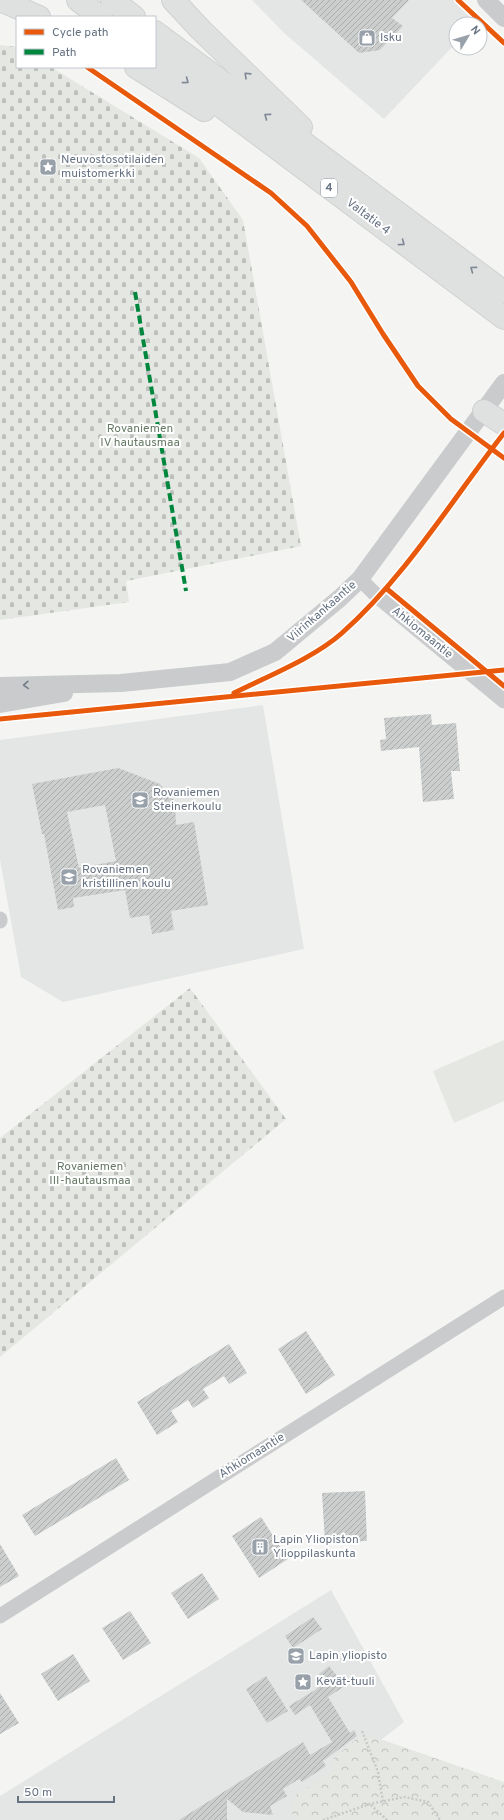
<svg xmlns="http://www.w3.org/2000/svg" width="504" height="1820" viewBox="0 0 504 1820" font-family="Overpass,sans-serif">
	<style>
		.built { fill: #e4e6e6 }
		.grass { fill: #e4e7e2 }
		.cemetery { fill: url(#cemetery-stones) }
		.park { fill: url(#park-crowns) }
		.building { fill: url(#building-hatch); fill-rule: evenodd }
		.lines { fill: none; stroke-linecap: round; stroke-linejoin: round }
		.trunk-casing { stroke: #d0d1d1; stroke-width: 24 }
		.path { stroke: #c8c9c9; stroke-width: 2.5; stroke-dasharray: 2 2; stroke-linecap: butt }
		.minor { stroke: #cacbcd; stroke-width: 15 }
		.tertiary { stroke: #cacbcd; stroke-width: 18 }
		.trunk { stroke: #dfe0e0; stroke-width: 22 }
		.quiet { stroke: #00873e; stroke-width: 4; stroke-dasharray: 8 4; stroke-linecap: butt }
		.cycleway-casing { stroke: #fff; stroke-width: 8 }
		.cycleway { stroke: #e8590c; stroke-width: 5 }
		.oneway { stroke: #7e8895 }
		.oneway2 { stroke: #707b8a }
		.labels { text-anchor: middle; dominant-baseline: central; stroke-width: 4; stroke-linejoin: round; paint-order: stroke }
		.shield { fill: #fff; stroke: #949ca8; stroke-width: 1 }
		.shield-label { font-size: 11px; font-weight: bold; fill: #667282 }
		.poi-label { font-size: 12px; fill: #667282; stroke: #fff; text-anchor: start }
		.street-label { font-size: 12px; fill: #667282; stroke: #fff }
		.park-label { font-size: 12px; fill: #667a65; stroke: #fff }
	</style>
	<defs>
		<pattern id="cemetery-stones" width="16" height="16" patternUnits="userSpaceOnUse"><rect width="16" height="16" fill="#e4e7e2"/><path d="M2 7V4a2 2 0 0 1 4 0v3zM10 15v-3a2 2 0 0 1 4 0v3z" fill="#bdc0bd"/></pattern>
		<pattern id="park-crowns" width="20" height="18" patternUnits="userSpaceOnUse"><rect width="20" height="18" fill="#e4e7e2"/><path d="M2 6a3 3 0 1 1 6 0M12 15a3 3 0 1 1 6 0" fill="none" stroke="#bdc0bd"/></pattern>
		<pattern id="building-hatch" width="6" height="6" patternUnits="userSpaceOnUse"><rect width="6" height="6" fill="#cccece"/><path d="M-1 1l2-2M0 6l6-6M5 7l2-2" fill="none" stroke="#a9acad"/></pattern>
	</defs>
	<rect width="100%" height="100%" fill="#f4f5f3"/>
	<g class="built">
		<polygon points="252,0 454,0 476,22 474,24 456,24 456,43 384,119 284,33"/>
		<polygon points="263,705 304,949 63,1002 21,977 0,860 0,740"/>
		<polygon points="331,1590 404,1722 307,1798 307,1820 0,1820 0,1796"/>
	</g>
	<polygon class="grass" points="504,1040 504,1101 454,1123 433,1071"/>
	<g class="cemetery">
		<polygon points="0,45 17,47 17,67 51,67 199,158 243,220 301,546 126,581 129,602 0,620"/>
		<polygon points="190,988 286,1119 0,1357 0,1138"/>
	</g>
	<polygon class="park" points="363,1733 504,1782 504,1820 296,1820 291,1811 293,1797 332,1771 334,1758"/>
	<g class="building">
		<polygon points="301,0 409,0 392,18 403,26 380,50 359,53"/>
		<polygon points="431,714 432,725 456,723 460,771 451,771 454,799 423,802 419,747 381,751 380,740 386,739 384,718"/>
		<path d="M118 768 160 784 168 795 175 801 176 825 194 822 208 905 171 911 174 930 152 934 149 915 130 918 125 890 73 898 74 907 58 910 44 834H42L32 784ZM105 805 116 861 79 868 67 812Z"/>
		<polygon points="306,1331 335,1375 306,1394 278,1349"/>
		<polygon points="229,1344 247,1373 229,1384 224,1376 203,1389 209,1398 193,1408 188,1400 171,1411 178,1422 157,1435 137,1402"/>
		<polygon points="116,1458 129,1480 35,1536 22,1515"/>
		<polygon points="365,1491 367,1541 325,1543 322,1493"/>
		<polygon points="261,1517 288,1559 259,1578 232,1536"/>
		<polygon points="0,1544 19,1576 0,1587"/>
		<polygon points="202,1573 219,1599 188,1619 171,1593"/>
		<polygon points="130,1611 151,1643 123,1660 102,1628"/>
		<polygon points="313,1617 322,1629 293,1648 285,1636"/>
		<polygon points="73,1654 90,1681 58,1701 41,1674"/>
		<polygon points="329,1666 345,1686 328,1697 350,1733 354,1730 357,1736 323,1761 326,1766 302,1782 299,1779 283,1789 287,1796 270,1806 273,1815 243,1812 227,1799 227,1820 179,1820 303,1742 310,1755 332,1742 310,1705 295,1715 289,1706 315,1690 324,1681 319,1674"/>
		<polygon points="266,1676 288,1711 267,1723 246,1689"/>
		<polygon points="0,1693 19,1723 0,1734"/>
	</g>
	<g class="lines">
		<g class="trunk-casing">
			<g id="trunk">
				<polyline points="0,0 39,17"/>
				<polyline points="78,0 101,17"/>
				<polyline points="112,0 134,17"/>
				<polyline points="173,0 201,30 301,127"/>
				<polyline points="155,32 504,292"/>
				<polyline points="155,57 504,318"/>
				<polyline points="136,67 204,110"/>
				<polyline points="484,411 504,424"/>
			</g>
		</g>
		<g class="path">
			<polyline points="362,1731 378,1772 383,1802"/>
			<polyline points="371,1805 387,1820"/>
			<polyline points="323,1820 370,1804 404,1797 428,1802 440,1820"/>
		</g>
		<g class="minor">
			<polyline points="360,579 378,597 504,701"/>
			<polyline points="0,919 0,921"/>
			<polyline points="0,1616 504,1297"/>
		</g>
		<g class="tertiary">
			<polyline points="486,0 504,18"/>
			<polyline points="0,686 121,683 230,672 275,652 340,598 360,579 504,383"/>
			<polyline points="0,704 64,693"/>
		</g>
		<use href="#trunk" class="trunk"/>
		<polyline class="quiet" points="135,292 186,591"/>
		<g class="cycleway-casing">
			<g id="cycleway">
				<polyline points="458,0 504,43"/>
				<polyline points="87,67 271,193 307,226 351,282 383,334 418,386 451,419 504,458"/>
				<polyline points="387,589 504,686"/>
				<path d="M234 693C268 676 314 658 342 633 405 577 452 500 504 433"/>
				<polyline points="0,719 504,670"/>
			</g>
		</g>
		<use href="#cycleway" class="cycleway"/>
	</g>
	<defs><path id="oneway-chevron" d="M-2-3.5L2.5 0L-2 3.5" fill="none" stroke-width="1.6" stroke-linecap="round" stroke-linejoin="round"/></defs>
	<g class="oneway">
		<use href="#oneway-chevron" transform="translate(247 75) rotate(-136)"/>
		<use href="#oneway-chevron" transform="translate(186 81) rotate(37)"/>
		<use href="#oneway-chevron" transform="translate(267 116) rotate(-143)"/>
		<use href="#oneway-chevron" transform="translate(402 243) rotate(37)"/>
		<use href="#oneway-chevron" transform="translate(473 269) rotate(-143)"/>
	</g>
	<use class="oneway2" href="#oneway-chevron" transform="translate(26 685) rotate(178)"/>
	<defs>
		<g id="shop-square" transform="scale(0.9)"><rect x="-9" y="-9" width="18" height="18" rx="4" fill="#98a0aa" stroke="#fff"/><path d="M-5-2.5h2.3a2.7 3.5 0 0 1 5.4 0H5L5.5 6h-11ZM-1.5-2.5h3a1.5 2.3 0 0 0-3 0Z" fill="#fff"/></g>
		<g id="sight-square" transform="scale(0.9)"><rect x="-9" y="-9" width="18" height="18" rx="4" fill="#98a0aa" stroke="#fff"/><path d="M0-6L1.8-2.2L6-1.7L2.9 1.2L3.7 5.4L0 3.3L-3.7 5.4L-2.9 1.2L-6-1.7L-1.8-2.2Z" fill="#fff"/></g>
		<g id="school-square" transform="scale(0.9)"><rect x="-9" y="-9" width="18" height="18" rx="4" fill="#98a0aa" stroke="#fff"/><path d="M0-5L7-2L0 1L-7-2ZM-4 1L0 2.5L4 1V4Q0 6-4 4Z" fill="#fff"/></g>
		<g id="building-square" transform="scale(0.9)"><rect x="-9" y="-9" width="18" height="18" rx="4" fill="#98a0aa" stroke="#fff"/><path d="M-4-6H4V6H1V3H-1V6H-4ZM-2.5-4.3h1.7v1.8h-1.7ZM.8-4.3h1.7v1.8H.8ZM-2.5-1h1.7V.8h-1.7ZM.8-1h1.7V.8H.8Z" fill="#fff"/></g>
		<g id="university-square" transform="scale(0.9)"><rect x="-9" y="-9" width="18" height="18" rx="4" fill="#98a0aa" stroke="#fff"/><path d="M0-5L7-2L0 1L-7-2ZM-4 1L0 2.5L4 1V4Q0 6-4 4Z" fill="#fff"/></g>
	</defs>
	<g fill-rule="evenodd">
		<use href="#shop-square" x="367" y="38"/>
		<use href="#sight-square" x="48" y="167"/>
		<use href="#school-square" x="140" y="800"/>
		<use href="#school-square" x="69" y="877"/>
		<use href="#building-square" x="260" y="1547"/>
		<use href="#university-square" x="296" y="1656"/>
		<use href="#sight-square" x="303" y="1682"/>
	</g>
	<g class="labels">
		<rect class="shield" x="321" y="179" width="16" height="18" rx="3"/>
		<g class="shield-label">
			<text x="329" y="188">4</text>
		</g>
		<g class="poi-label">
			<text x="380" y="38">Isku</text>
			<text x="61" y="160">Neuvostosotilaiden<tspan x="61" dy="14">muistomerkki</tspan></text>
			<text x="153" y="793">Rovaniemen<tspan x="153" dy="14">Steinerkoulu</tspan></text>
			<text x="82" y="870">Rovaniemen<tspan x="82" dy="14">kristillinen koulu</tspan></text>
			<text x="273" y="1540">Lapin Yliopiston<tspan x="273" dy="14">Ylioppilaskunta</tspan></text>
			<text x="309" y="1656">Lapin yliopisto</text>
			<text x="316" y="1682">Kevät-tuuli</text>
		</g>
		<g class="street-label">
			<text transform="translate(368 217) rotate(37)">Valtatie 4</text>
			<text transform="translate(322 612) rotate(-41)">Viirinkankaantie</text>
			<text transform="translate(422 633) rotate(39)">Ahkiomaantie</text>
			<text transform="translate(252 1456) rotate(-32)">Ahkiomaantie</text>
		</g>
		<g class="park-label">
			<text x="140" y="429">Rovaniemen<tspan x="140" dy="14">IV hautausmaa</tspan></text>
			<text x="90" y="1167">Rovaniemen<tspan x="90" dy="14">III-hautausmaa</tspan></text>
		</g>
	</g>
	<rect x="16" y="16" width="140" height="52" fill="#ffffff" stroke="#c2c7cd"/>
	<rect x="24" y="29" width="20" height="6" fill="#e8590c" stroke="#c2c7cd"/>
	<text x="52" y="36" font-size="12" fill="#667282">Cycle path</text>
	<rect x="24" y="49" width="20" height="6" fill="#00873e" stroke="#c2c7cd"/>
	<text x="52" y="56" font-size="12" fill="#667282">Path</text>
	<g transform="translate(468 36) rotate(52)"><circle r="19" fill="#ffffff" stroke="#c2c7cd"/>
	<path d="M0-3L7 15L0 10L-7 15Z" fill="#98a0aa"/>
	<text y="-6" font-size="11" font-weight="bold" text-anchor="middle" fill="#667282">N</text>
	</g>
	<path d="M18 1796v6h96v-6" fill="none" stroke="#667282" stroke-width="2"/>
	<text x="24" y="1796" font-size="12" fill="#667282" stroke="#ffffff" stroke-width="3" paint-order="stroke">50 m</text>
</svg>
